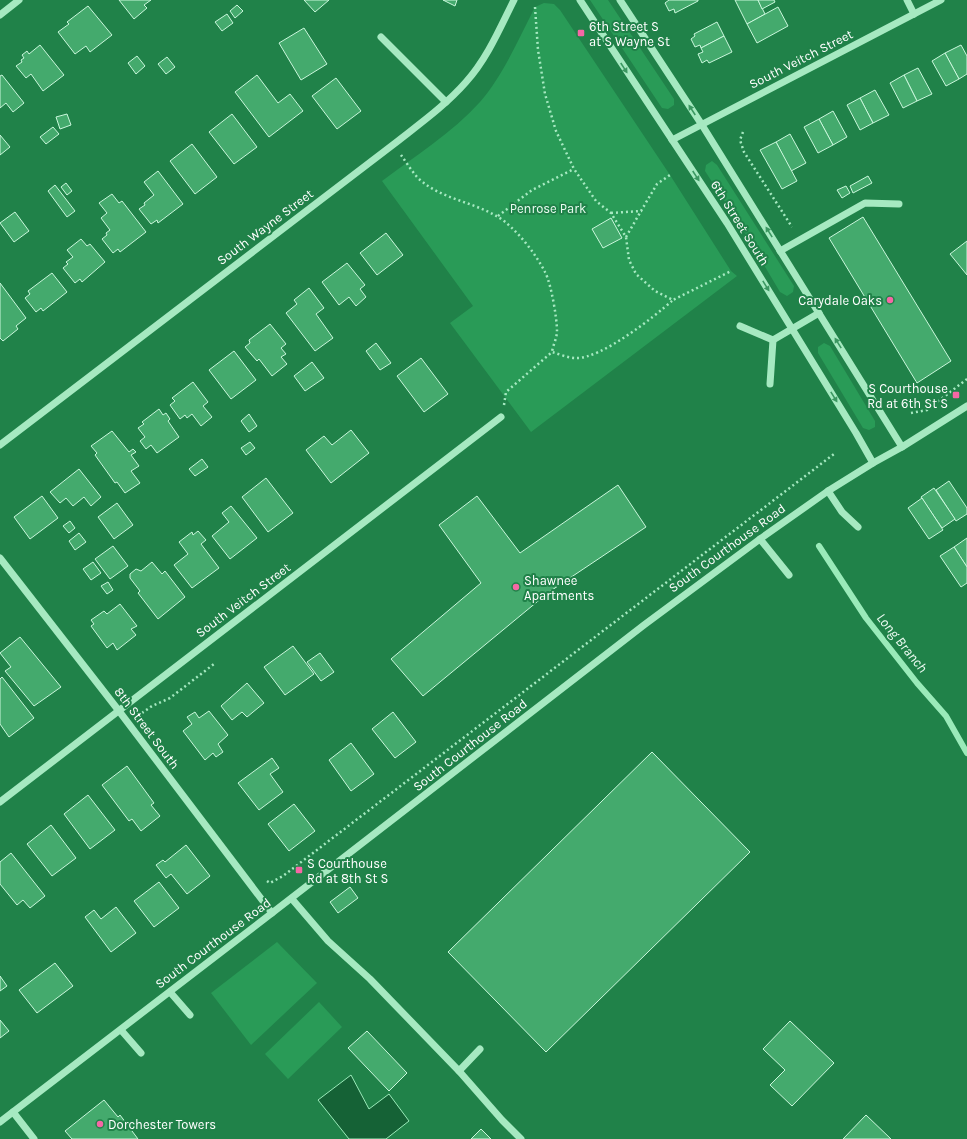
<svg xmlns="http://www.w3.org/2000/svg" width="967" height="1139" viewBox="0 0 967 1139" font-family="Karla,sans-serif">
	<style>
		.green { fill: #299b57 }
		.water { fill: #156236; stroke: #9aeab9 }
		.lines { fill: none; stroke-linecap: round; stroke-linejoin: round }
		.stream { stroke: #9aeab9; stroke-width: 6 }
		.building { fill: #44aa6d; stroke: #caf7dc }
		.path { stroke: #a6e9c1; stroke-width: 2.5; stroke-dasharray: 2 3; stroke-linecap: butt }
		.minor { stroke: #a6e9c1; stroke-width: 7 }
		.oneway { fill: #3b9761 }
		.poi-dot { fill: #f667a5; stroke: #208249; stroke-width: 1.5 }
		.labels { text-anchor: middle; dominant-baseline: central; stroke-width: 4; stroke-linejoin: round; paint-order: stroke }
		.poi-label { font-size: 13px; fill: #fff; stroke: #208249; text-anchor: start }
		.street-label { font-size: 13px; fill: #fff; stroke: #208249 }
		.park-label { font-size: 13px; fill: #eafcf1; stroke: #208249 }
		.water-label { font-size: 14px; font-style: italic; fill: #ecfbf2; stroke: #208249 }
	</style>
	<rect width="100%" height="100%" fill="#208249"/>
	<g class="green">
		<polygon points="590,0 608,0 674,99 674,105 668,109 662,108"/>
		<path d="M544 3 554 4 560 10 670 175 731 271 737 276 531 432 450 323 473 306 382 181C415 156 452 133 480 102 503 76 519 38 535 7Z"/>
		<polygon points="712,161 717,165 794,286 793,292 787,296 780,292 748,238 705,171 706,165"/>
		<polygon points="824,343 830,346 875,421 875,427 869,430 863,428 818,353 818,347"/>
		<polygon points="277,942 317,983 251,1045 211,993"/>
		<polygon points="319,1002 342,1027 288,1079 265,1054"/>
	</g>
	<polygon class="water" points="351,1075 369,1109 389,1094 409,1121 386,1139 349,1139 318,1100"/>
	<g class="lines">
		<polyline class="stream" points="819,546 866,618 917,683 946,716 967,753"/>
	</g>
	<g class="building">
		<polygon points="119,0 151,0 144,5 147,8 134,19"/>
		<polygon points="304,0 329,0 315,12"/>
		<polygon points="443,0 457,0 455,6"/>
		<polygon points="669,0 698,0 698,1 675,13 674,9 669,11 665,3"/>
		<polygon points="735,0 758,0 765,14 747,24"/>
		<polygon points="758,0 774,0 775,2 762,9"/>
		<polygon points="237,5 243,11 235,18 230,11"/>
		<polygon points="88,6 112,35 90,52 86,46 75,54 58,32 69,24 67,22"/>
		<polygon points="778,7 788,26 757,43 747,24"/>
		<polygon points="227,14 233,23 222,31 215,22"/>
		<polygon points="717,22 724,36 701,48 700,45 695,47 691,39 695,36 694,34"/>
		<polygon points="304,28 327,64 301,80 279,43"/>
		<polygon points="724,36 732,52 709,63 707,60 702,63 698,54 703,52 701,48"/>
		<polygon points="40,45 64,75 43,91 31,74 26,78 16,66 22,62 21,60 24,58 22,55 27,51 29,54"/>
		<polygon points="961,45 967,56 967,74 959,79 945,53"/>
		<polygon points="945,53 959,79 946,86 932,61"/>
		<polygon points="137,56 145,66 136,74 128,63"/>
		<polygon points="167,57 175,67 166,74 158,64"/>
		<polygon points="918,68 932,94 917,101 904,75"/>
		<polygon points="2,75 24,103 13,112 6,103 0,108 0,76"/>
		<polygon points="257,75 278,103 290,94 303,111 269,137 235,92"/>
		<polygon points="904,75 917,101 903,108 890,83"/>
		<polygon points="336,78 361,111 337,129 312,96"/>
		<polygon points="875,90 889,115 873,123 860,98"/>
		<polygon points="860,98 873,123 860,130 847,105"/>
		<polygon points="833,111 847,137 833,145 819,119"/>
		<polygon points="67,114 71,125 60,129 56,117"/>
		<polygon points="232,114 257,147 234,164 209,132"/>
		<polygon points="819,119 833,145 818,153 804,127"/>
		<polygon points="53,127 59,134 46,144 40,137"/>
		<polygon points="790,134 806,163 791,171 776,142"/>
		<polygon points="0,135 10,147 0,155"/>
		<polygon points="776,142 797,181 782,189 760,150"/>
		<polygon points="192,144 217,177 195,194 170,161"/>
		<polygon points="158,171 183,204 158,223 157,220 151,224 139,209 145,205 144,203 154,195 144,182"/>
		<polygon points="868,176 872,183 853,193 850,186"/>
		<polygon points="66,183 72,191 67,195 61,187"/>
		<polygon points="55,185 75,211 67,217 48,191"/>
		<polygon points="846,186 850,193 842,198 837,190"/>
		<polygon points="112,194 119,203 122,201 146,232 120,252 118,249 113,253 102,239 107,235 106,233 110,230 101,218 107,213 99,203"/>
		<polygon points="15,212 29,231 14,242 0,223"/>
		<polygon points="863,217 951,361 917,383 829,238"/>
		<polygon points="611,218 622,238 603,248 592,229"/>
		<polygon points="386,233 403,255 377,275 360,253"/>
		<polygon points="81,239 87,246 90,244 105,262 82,282 80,279 75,283 63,268 68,264 66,262 73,257 67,250"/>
		<polygon points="967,241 967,275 950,254"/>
		<polygon points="347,263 365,285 360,289 366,297 356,306 349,297 339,305 322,282"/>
		<polygon points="52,273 67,292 43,311 41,308 36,312 25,298 30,294 28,291"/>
		<polygon points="0,283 26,318 16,326 18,329 3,341 0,338"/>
		<polygon points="309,288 324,308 316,314 333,338 315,351 286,313 297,304 294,300"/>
		<polygon points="270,324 286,344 281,348 286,354 281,357 287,364 272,376 259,359 257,361 245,347 250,343 249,340"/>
		<polygon points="376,343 391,363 380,370 366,351"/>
		<polygon points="234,351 256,380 231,399 209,370"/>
		<polygon points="421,358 448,394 424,412 397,376"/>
		<polygon points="312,362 324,378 305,391 294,376"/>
		<polygon points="193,382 208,402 203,406 212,417 201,426 192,414 187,418 185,415 180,419 170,405 175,401 172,398"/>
		<polygon points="159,409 163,415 166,413 170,419 168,421 179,437 157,453 151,445 146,449 140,441 145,437 138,428 144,424 142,422"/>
		<polygon points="249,414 257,426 249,432 241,421"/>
		<polygon points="351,430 369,453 331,483 306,450 324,436 332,445"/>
		<polygon points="112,431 129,452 133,449 136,452 131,455 139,466 131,471 140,483 125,493 117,482 115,483 95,455 97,453 91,446"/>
		<polygon points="250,442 255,448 246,455 241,448"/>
		<polygon points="202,459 208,467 195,476 189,469"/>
		<polygon points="79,469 101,497 91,506 84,497 73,506 66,498 60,503 50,492"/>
		<polygon points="266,478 293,513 268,532 242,497"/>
		<polygon points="949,481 967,508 967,514 956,521 936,490"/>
		<polygon points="618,485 646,527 549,592 423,696 391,659 481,583 439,525 477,496 520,553"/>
		<polygon points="934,488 955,519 942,528 921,497"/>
		<polygon points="42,496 58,518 30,539 14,517"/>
		<polygon points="922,498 943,530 929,539 908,508"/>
		<polygon points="117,503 133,525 114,539 98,517"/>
		<polygon points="231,506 257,538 230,559 212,536 229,522 222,513"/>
		<polygon points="70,521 75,528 69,533 63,526"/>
		<polygon points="198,531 206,540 201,544 219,568 192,588 174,565 188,554 179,542 192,532 193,535"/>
		<polygon points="79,533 86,542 75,550 69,541"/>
		<polygon points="967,538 967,567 954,547"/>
		<polygon points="113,546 128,566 110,579 95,559"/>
		<polygon points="954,547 967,567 967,583 961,587 940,556"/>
		<polygon points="93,562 101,573 91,580 83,569"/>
		<polygon points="152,562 162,574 165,571 185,597 158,619 138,593 140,591 130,578 130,574 136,569 141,571"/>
		<polygon points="108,582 113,590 107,594 101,586"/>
		<polygon points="120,604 137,626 131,629 136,635 117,650 113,643 107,648 91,626 94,624 91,620 104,611 107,614"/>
		<polygon points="20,637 61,687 34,706 5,671 11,667 0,653"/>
		<polygon points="293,646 314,674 285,695 264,667"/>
		<polygon points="320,653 334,672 321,681 307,662"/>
		<polygon points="2,677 34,718 9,737 0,724 0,679"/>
		<polygon points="247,683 264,703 247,717 242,712 232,720 221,706"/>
		<polygon points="209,711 228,735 218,744 223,752 216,757 213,753 205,760 183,731 192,724 187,717 195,712 199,718"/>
		<polygon points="393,712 416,742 395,758 372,729"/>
		<polygon points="351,743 374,774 351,791 329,760"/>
		<polygon points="652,752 750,852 546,1052 448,952"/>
		<polygon points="272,758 279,768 270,774 283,792 259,810 238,783"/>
		<polygon points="127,766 154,803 151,805 160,816 141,831 132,819 129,821 102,785"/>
		<polygon points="88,795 115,830 90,849 64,814"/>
		<polygon points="294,804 315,831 289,851 268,824"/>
		<polygon points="51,825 76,858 52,876 27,844"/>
		<polygon points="186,845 210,876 187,894 171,874 166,878 156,865 163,860 165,862"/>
		<polygon points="11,853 45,896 30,908 23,900 17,905 0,884 0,862"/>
		<polygon points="159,882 179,908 154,927 134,901"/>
		<polygon points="350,887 358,898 338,913 330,902"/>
		<polygon points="116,907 136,933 111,952 85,917 94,910 101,919"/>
		<polygon points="55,963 73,986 37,1013 19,990"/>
		<polygon points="0,976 7,986 0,991"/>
		<polygon points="0,1020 9,1031 0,1038"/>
		<polygon points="790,1021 834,1063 792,1106 770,1085 785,1070 763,1049"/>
		<polygon points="367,1031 407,1073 389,1091 348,1048"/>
		<polygon points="104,1100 118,1117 120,1115 138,1139 72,1139 65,1131"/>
		<polygon points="866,1115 891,1139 843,1139"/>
		<polygon points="481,1129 491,1139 471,1139"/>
	</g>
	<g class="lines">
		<g class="path">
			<polyline points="535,7 538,50 545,94 556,131 574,169 596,201 611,213 626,237 629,260 636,274 655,291 673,300 731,271"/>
			<polyline points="743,132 740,140 744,152 792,227"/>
			<path d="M401 155C406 162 411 170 417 177 439 199 472 201 498 217 515 227 536 254 545 272 551 283 557 318 557 331 557 338 553 345 552 352"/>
			<polyline points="611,213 641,211 657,184 670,175"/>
			<polyline points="498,216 532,190 574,169"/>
			<polyline points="626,237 641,211"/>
			<path d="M504 405 506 392 552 352C559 354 568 358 576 358 601 359 654 317 673 300"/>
			<polyline points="911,413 927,410 967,379"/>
			<polyline points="142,713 152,706 170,698 214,664"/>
			<polyline points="267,881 270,883 283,876 834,454"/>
		</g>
		<g class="minor">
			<polyline points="580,0 727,223 856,433 873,463"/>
			<polyline points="620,0 702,125 902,447"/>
			<polyline points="907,0 914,14"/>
			<polyline points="0,15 19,0"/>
			<polyline points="381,37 446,102"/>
			<polyline points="672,140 941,0"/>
			<polyline points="780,251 865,203 899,204"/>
			<polyline points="740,326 773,340 819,313"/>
			<polyline points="770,384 773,340"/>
			<path d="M0 445 394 144C418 125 445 106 466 82 487 59 500 28 514 0"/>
			<polyline points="828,491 842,512 858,527"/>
			<polyline points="760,539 789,575"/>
			<polyline points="0,558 119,711 272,913"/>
			<polyline points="0,802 501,417"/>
			<polyline points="292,899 328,941 370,979 459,1071 502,1120 521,1139"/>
			<polyline points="170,992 190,1015"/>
			<polyline points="121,1030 141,1053"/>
			<polyline points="459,1071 480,1049"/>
			<polyline points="13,1112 34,1139"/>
			<polyline points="0,1122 272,913 644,625 760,539 828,491 873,463 902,447 967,406"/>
		</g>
	</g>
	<defs><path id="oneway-solid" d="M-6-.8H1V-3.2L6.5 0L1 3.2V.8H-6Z"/></defs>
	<g class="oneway">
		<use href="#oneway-solid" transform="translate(624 68) rotate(57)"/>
		<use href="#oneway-solid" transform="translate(692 110) rotate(-123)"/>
		<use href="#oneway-solid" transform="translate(696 176) rotate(57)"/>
		<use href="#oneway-solid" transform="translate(769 232) rotate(-122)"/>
		<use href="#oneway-solid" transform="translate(766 286) rotate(58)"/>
		<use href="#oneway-solid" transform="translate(838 343) rotate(-122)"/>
		<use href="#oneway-solid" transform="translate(834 397) rotate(58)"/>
	</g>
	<g class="poi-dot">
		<rect x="577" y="29" width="8" height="8" rx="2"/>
		<circle cx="890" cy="300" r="4"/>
		<rect x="952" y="391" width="8" height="8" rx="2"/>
		<circle cx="516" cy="587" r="4"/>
		<rect x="295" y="866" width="8" height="8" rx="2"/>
		<circle cx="100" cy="1124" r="4"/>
	</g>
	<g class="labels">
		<g class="poi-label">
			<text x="589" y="26">6th Street S<tspan x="589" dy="15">at S Wayne St</tspan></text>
			<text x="882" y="300" text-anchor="end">Carydale Oaks</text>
			<text x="948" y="388" text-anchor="end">S Courthouse<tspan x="948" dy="15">Rd at 6th St S</tspan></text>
			<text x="524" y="580">Shawnee<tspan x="524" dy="15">Apartments</tspan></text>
			<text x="307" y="863">S Courthouse<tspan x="307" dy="15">Rd at 8th St S</tspan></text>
			<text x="108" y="1124">Dorchester Towers</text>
		</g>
		<g class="street-label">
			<text transform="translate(801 59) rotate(-27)">South Veitch Street</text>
			<text transform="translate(740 223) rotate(58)">6th Street South</text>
			<text transform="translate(265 227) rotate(-37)">South Wayne Street</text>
			<text transform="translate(727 548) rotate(-36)">South Courthouse Road</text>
			<text transform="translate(243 600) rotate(-37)">South Veitch Street</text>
			<text transform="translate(147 728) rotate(53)">8th Street South</text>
			<text transform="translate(470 745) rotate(-38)">South Courthouse Road</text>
			<text transform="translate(213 943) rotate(-37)">South Courthouse Road</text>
		</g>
		<g class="park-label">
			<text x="548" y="208">Penrose Park</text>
		</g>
		<g class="water-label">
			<text transform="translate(902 643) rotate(51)">Long Branch</text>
		</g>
	</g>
</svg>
